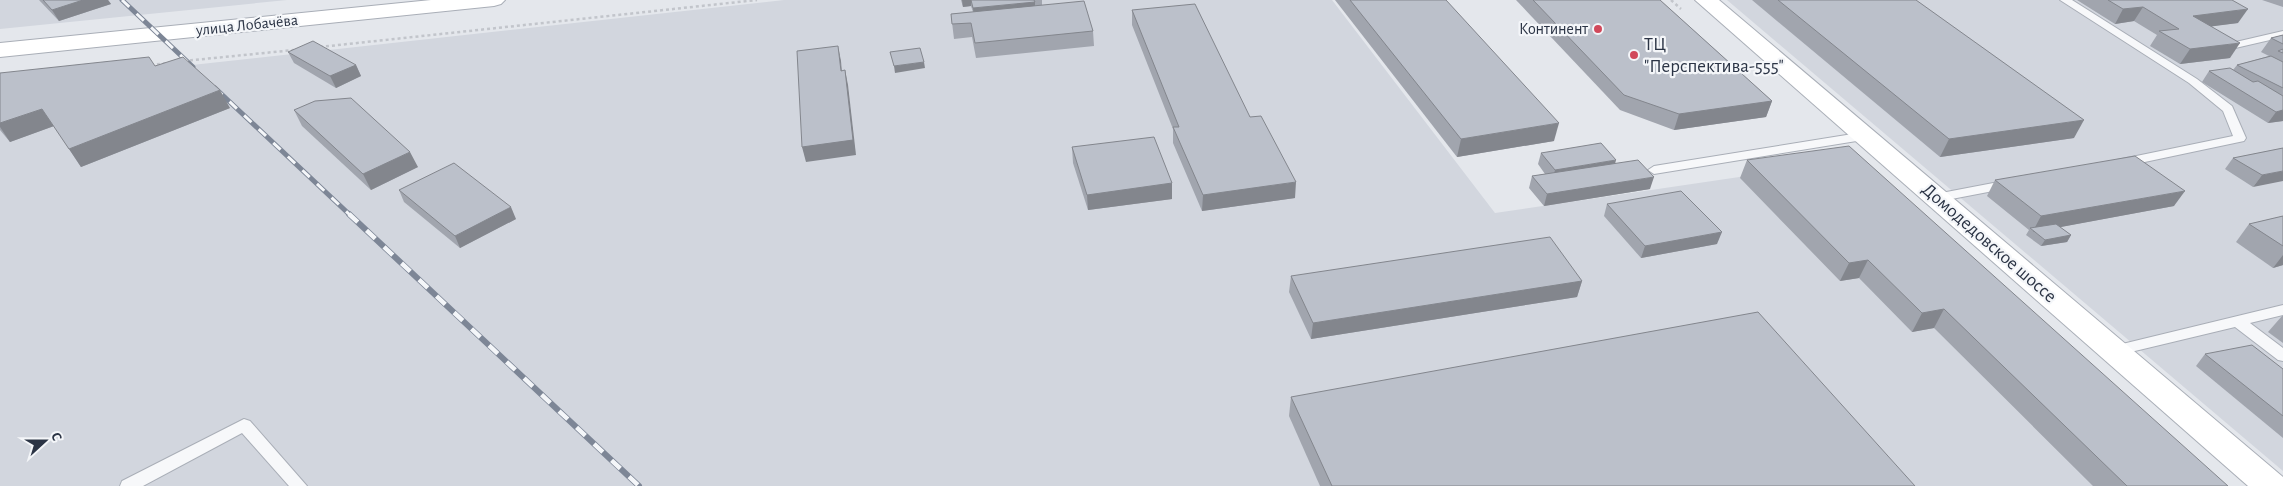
<svg xmlns="http://www.w3.org/2000/svg" width="2283" height="486" viewBox="0 0 2283 486" font-family="'Alegreya Sans',sans-serif">
	<style>
		.built { fill: #d2d6de }
		.lines { fill: none; stroke-linecap: round; stroke-linejoin: round }
		.service-casing { stroke: #a9aeb7; stroke-width: 2 }
		.secondary-casing { stroke: #a9aeb7; stroke-width: 2 }
		.path { stroke: #c2c5cb; stroke-width: 2.5; stroke-dasharray: 3 3; stroke-linecap: butt }
		.service { fill: #f7f8fa; fill-rule: evenodd }
		.secondary { fill: #fff; fill-rule: evenodd }
		.rail-far1-casing { stroke: #7d8696; stroke-width: 5 }
		.rail-casing { stroke: #7d8696; stroke-width: 6 }
		.rail-far1 { stroke: #f4f6f9; stroke-width: 3; stroke-dasharray: 10; stroke-linecap: butt }
		.rail { stroke: #f4f6f9; stroke-width: 4.5; stroke-dasharray: 12; stroke-linecap: butt }
		.wall { fill: #a1a5ae }
		.shaded-wall { fill: #83868d }
		.building { fill: #bbc0ca; stroke: #83868d }
		.poi-dot { fill: #d1495b; stroke: #f4f6f9; stroke-width: 2 }
		.labels { text-anchor: middle; dominant-baseline: central; stroke-width: 4.5; stroke-linejoin: round; paint-order: stroke }
		.far-street-label { font-size: 16px; fill: #2b3445; stroke: #f4f6f9 }
		.far-poi-label { font-size: 16px; fill: #2b3445; stroke: #f4f6f9; text-anchor: end }
		.poi-label { font-size: 19px; fill: #2b3445; stroke: #f4f6f9; text-anchor: start }
		.street-label { font-size: 19px; fill: #2b3445; stroke: #f4f6f9 }
	</style>
	<rect width="100%" height="100%" fill="#e4e7ec"/>
	<g class="built">
		<polygon points="0,0 287,0 0,29"/>
		<polygon points="784,0 1332,0 1495,213 1842,162 2207,486 0,486 0,86"/>
		<polygon points="1727,0 2283,0 2283,471"/>
	</g>
	<g class="lines">
		<g class="service-casing">
			<g id="service">
				<polygon points="2060,0 2072,0 2197,79 2232,106 2246,138 2244,141 2121,167 2117,166 2115,163 2117,160 2233,136 2223,111 2189,83"/>
				<polygon points="2283,31 2283,37 2231,49 2225,46 2227,44"/>
				<polygon points="1865,132 1869,133 1871,136 1869,139 1654,174 1648,170 1654,166"/>
				<polygon points="2009,180 2014,181 2015,184 2014,187 1936,202 1929,198 1936,194"/>
				<polygon points="2283,305 2283,315 2250,323 2283,348 2283,361 2278,360 2235,327 2114,356 2109,355 2106,351 2109,347 2114,346"/>
				<polygon points="244,419 250,421 307,486 289,486 242,433 143,486 120,486 122,481"/>
			</g>
		</g>
		<g class="secondary-casing">
			<g id="secondary">
				<polygon points="431,0 505,0 501,4 494,6 0,57 0,43"/>
				<polygon points="1695,0 1719,0 2283,477 2283,486 2248,486"/>
			</g>
		</g>
		<g class="path">
			<polyline points="1671,0 1681,9"/>
			<polyline points="320,47 757,0"/>
			<polyline points="184,61 294,50"/>
			<polyline points="151,65 168,63"/>
		</g>
		<use href="#service" class="service"/>
		<use href="#secondary" class="secondary"/>
		<g class="rail-far1-casing">
			<g id="rail-far1">
				<polyline points="122,0 193,67"/>
				<polyline points="215,88 350,215"/>
			</g>
		</g>
		<g class="rail-casing">
			<polyline id="rail" points="349,214 639,486"/>
		</g>
		<use href="#rail-far1" class="rail-far1"/>
		<use href="#rail" class="rail"/>
	</g>
	<g class="wall">
		<polygon points="39,0 108,0 111,4 59,21"/>
		<polygon points="961,0 1042,0 1042,5 1093,31 1094,46 976,58 972,37 954,39 951,14 973,12 971,6 963,7"/>
		<polygon points="1335,0 1446,0 1554,141 1457,157"/>
		<polygon points="1516,0 1660,0 1772,101 1766,117 1674,130 1620,110"/>
		<polygon points="1752,0 1916,0 2074,138 1940,157"/>
		<polygon points="2077,0 2232,0 2238,23 2212,26 2230,58 2180,64 2150,46 2157,35 2134,21 2115,24"/>
		<polygon points="2262,0 2283,0 2283,7"/>
		<polygon points="1132,10 1250,117 1295,198 1202,211 1173,143 1173,129 1132,25"/>
		<polygon points="2283,35 2283,121 2268,123 2202,82 2209,71 2233,70 2237,65 2269,56 2261,52 2271,38"/>
		<polygon points="288,52 356,65 361,76 336,88 294,63"/>
		<polygon points="155,66 230,108 81,167 54,126 10,142 0,130 0,73"/>
		<polygon points="294,110 418,167 371,190 302,126"/>
		<polygon points="1072,147 1172,183 1172,199 1088,210 1073,163"/>
		<polygon points="2283,148 2253,187 2225,169 2233,158"/>
		<polygon points="1541,153 1650,189 1544,206 1529,188 1532,176 1545,174 1538,164"/>
		<polygon points="1747,160 2228,486 2093,486 1934,328 1912,332 1859,278 1840,281 1740,178"/>
		<polygon points="1995,180 2174,206 2060,227 2071,235 2067,242 2041,246 2026,235 2029,230 1987,196"/>
		<polygon points="399,190 516,219 460,248 404,202"/>
		<polygon points="1607,204 1717,244 1641,258 1604,216"/>
		<polygon points="2283,216 2283,265 2273,268 2236,242 2249,224"/>
		<polygon points="1291,276 1582,281 1577,297 1311,339 1289,292"/>
		<polygon points="2282,316 2283,316 2283,343 2268,332"/>
		<polygon points="2205,354 2283,369 2283,438 2196,366"/>
		<polygon points="1291,397 1915,486 1320,486 1289,416"/>
	</g>
	<g class="shaded-wall">
		<polygon points="83,0 108,0 111,4 59,21 52,10"/>
		<polygon points="962,0 971,0 971,6 963,7"/>
		<polygon points="1035,2 1035,12 974,19 973,8"/>
		<polygon points="2143,7 2134,21 2115,24 2123,9"/>
		<polygon points="2248,9 2238,23 2184,30 2193,16"/>
		<polygon points="2240,43 2230,58 2180,64 2190,49"/>
		<polygon points="838,46 841,61 843,86 841,71"/>
		<polygon points="924,62 925,68 895,73 894,66"/>
		<polygon points="356,65 361,76 336,88 330,76"/>
		<polygon points="845,70 848,85 856,155 806,162 802,147"/>
		<polygon points="220,90 230,108 81,167 69,149"/>
		<polygon points="1772,101 1766,117 1674,130 1679,114"/>
		<polygon points="42,109 54,126 10,142 0,127 0,123"/>
		<polygon points="2283,110 2283,121 2268,123 2276,112"/>
		<polygon points="2084,120 2074,138 1940,157 1949,139"/>
		<polygon points="1559,123 1554,141 1457,157 1461,139"/>
		<polygon points="410,152 418,167 371,190 363,174"/>
		<polygon points="1616,160 1613,172 1552,181 1555,170"/>
		<polygon points="2283,171 2283,181 2253,187 2262,175"/>
		<polygon points="1654,177 1650,189 1544,206 1547,194"/>
		<polygon points="1296,182 1295,198 1202,211 1203,195"/>
		<polygon points="1172,183 1172,199 1088,210 1087,195"/>
		<polygon points="2185,191 2174,206 2034,232 2033,231 2041,216"/>
		<polygon points="511,207 516,219 460,248 455,236"/>
		<polygon points="1722,232 1717,244 1641,258 1645,246"/>
		<polygon points="2071,235 2067,242 2041,246 2045,240"/>
		<polygon points="2283,255 2283,265 2273,268"/>
		<polygon points="1868,260 1859,278 1840,281 1849,263"/>
		<polygon points="1582,281 1577,297 1311,339 1313,323"/>
		<polygon points="1944,309 1934,328 1912,332 1922,313"/>
	</g>
	<g class="building">
		<polygon points="43,0 83,0 52,10"/>
		<polygon points="971,0 1034,0 1035,2 973,8"/>
		<polygon points="1350,0 1446,0 1559,123 1461,139"/>
		<polygon points="1533,0 1660,0 1772,101 1679,114 1624,95"/>
		<polygon points="1778,0 1916,0 2084,120 1949,139"/>
		<polygon points="2108,0 2232,0 2248,9 2193,16 2240,43 2190,49 2159,31 2179,29 2143,7 2123,9"/>
		<polygon points="1084,1 1093,31 975,43 971,23 952,24 951,14"/>
		<polygon points="1195,4 1250,117 1261,116 1296,182 1203,195 1173,127 1179,127 1132,10"/>
		<polygon points="2283,35 2283,44 2271,38"/>
		<polygon points="313,41 356,65 330,76 288,52"/>
		<polygon points="838,46 841,71 845,70 853,140 802,147 797,51"/>
		<polygon points="920,48 924,62 894,66 890,52"/>
		<polygon points="2283,49 2283,53 2278,51"/>
		<polygon points="2271,56 2283,62 2283,88 2237,65"/>
		<polygon points="149,57 155,66 183,57 220,90 69,149 42,109 0,123 0,73"/>
		<polygon points="2230,68 2253,82 2258,81 2283,96 2283,110 2276,112 2209,71"/>
		<polygon points="351,98 410,152 363,174 294,110 315,101"/>
		<polygon points="1154,137 1172,183 1087,195 1072,147"/>
		<polygon points="1601,143 1616,160 1555,170 1541,153"/>
		<polygon points="1849,146 2228,486 2127,486 1944,309 1922,313 1868,260 1849,263 1747,160"/>
		<polygon points="2283,148 2283,171 2262,175 2233,158"/>
		<polygon points="2135,156 2185,191 2041,216 1995,180"/>
		<polygon points="1638,160 1654,177 1547,194 1532,176"/>
		<polygon points="454,163 511,207 455,236 399,190"/>
		<polygon points="1681,191 1722,232 1645,246 1607,204"/>
		<polygon points="2283,216 2283,246 2249,224"/>
		<polygon points="2056,224 2071,235 2045,240 2030,228"/>
		<polygon points="1550,237 1582,281 1313,323 1291,276"/>
		<polygon points="1758,312 1915,486 1332,486 1291,397"/>
		<polygon points="2252,345 2283,369 2283,416 2205,354"/>
	</g>
	<g class="poi-dot">
		<circle cx="1598" cy="29" r="5"/>
		<circle cx="1634" cy="55" r="5"/>
	</g>
	<g class="labels">
		<g class="far-street-label">
			<text transform="translate(247 25) rotate(-6)">улица Лобачёва</text>
		</g>
		<g class="far-poi-label">
			<text x="1588" y="29">Континент</text>
		</g>
		<g class="poi-label">
			<text x="1644" y="44">ТЦ<tspan x="1644" dy="22">"Перспектива-555"</tspan></text>
		</g>
		<g class="street-label">
			<text transform="translate(1989 243) rotate(41)">Домодедовское шоссе</text>
		</g>
	</g>
	<g transform="translate(45 441) rotate(69)" stroke="#f4f6f9" stroke-width="4" paint-order="stroke">
	<path d="M0-4L9 19L0 12L-9 19Z" fill="#2b3445"/>
	<text y="-8" font-size="14" font-weight="bold" text-anchor="middle" fill="#2b3445">С</text>
	</g>
</svg>
